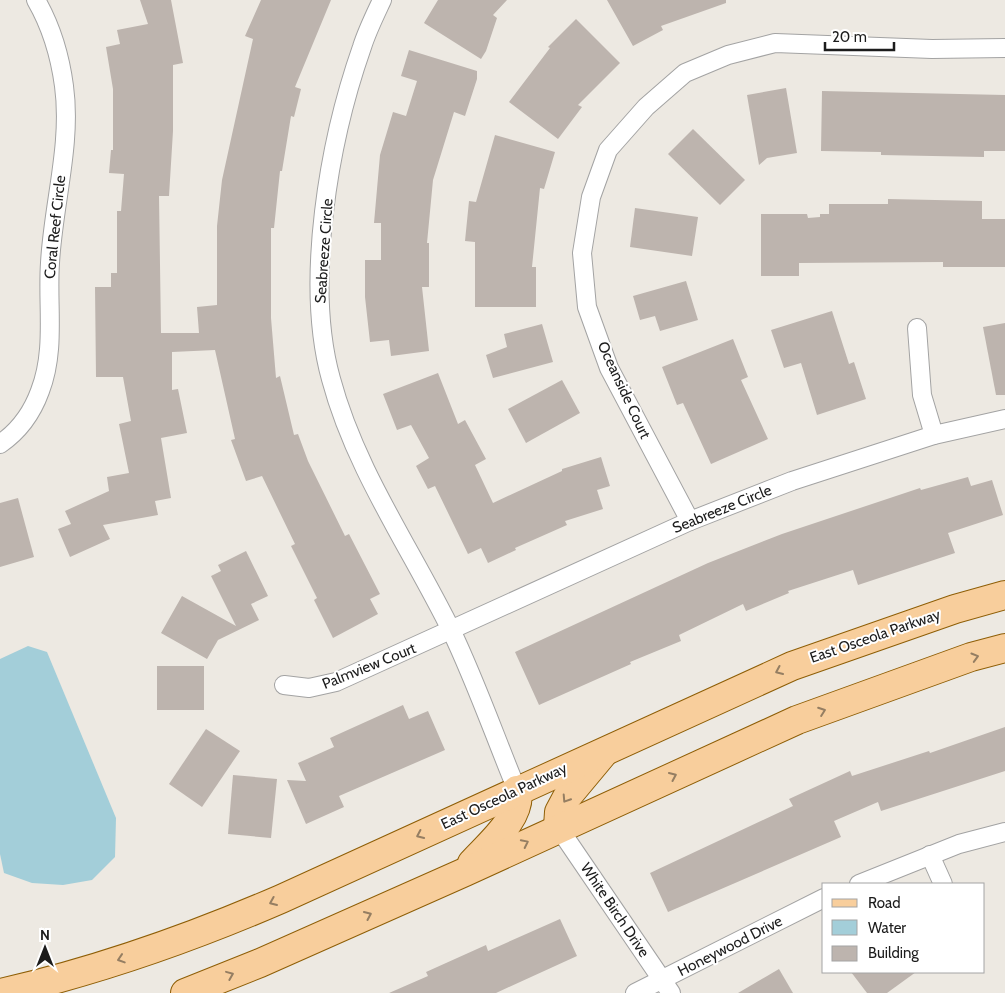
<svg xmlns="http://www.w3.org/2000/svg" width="1005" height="993" viewBox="0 0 1005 993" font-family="Cabin,sans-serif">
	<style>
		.water { fill: #a3ced9 }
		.building { fill: #bdb4ae }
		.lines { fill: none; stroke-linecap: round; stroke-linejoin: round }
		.street-casing { stroke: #a3a3a3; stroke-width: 20 }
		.primary-casing { stroke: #8e5e06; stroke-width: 30 }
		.street { stroke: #fff; stroke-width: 18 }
		.primary { stroke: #f8ce9c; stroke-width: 28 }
		.oneway { stroke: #957e62 }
		.labels { text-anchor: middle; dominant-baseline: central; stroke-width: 4; stroke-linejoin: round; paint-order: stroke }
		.street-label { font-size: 15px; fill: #1c1c1c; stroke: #fff }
	</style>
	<rect width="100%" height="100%" fill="#ede9e2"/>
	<polygon class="water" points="28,646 47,652 116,818 115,857 92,880 63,885 32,883 4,873 0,854 0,659"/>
	<g class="building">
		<polygon points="140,0 171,0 183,63 173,65 173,131 169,196 159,196 161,333 199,333 197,307 217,305 217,226 222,180 253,39 245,36 261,0 331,0 295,87 301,89 294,117 291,116 282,171 280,171 274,228 271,228 271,318 276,378 280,376 294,435 298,434 308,461 345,536 349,534 380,594 370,599 378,614 333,638 314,600 317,598 291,546 295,544 262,476 246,481 231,440 235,439 215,350 172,352 172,390 178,389 187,433 161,438 171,498 155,501 158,515 103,525 110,539 70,557 58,529 71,524 65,511 109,491 107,477 129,473 119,424 131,421 123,377 96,377 95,287 111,287 111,273 117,273 117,211 121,211 124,174 109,173 111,150 113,150 113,89 106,47 120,44 117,30 148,24"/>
		<polygon points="438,0 507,0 493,15 497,18 486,51 481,59 424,23"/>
		<polygon points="607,0 726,0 726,3 661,26 663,30 633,46"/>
		<polygon points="576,19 620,63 578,105 582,107 558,139 509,102 550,48 548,47"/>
		<polygon points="409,50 477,71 477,79 465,116 454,112 433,180 427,243 429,243 429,287 422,287 429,351 391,356 389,340 370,342 365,297 365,260 381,260 381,223 374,223 380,155 393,112 406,116 417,81 401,76"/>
		<polygon points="786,88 797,153 767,158 759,165 747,95"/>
		<polygon points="822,91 1005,95 1005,151 984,151 984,157 881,155 881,152 821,151"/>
		<polygon points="693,129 745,180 720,205 668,154"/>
		<polygon points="495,135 555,152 544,189 540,188 532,267 536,267 536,307 475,307 475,242 465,241 469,201 476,202"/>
		<polygon points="888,199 982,201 982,219 1005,219 1005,267 943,267 943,262 799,263 799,276 761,276 761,214 807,214 808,218 820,217 820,214 829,214 829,204 888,204"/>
		<polygon points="635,208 698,217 692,256 630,247"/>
		<polygon points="686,281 698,320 660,331 655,316 640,320 633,296"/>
		<polygon points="832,311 849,364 854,362 866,399 817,415 801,363 784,368 771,330"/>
		<polygon points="1005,323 1005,395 996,395 983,327"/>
		<polygon points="542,324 553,362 493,378 486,355 507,347 504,334"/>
		<polygon points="733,339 748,377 741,380 768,439 711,464 683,403 677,405 662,367"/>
		<polygon points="438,373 458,424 465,420 486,459 475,465 493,503 562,471 562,469 601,457 610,486 597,490 603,509 565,521 567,525 515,548 516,550 488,563 481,548 468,554 435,486 428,489 416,466 429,458 411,425 397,430 383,394"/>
		<polygon points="562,380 580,413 526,443 508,409"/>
		<polygon points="968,477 971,486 992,480 1003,515 948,533 955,553 858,585 853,570 788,591 789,593 746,611 743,604 679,635 681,641 630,662 631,664 539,705 515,652 708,563 782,534 920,488 921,490"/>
		<polygon points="18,498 34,557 0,567 0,503"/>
		<polygon points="246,551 268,596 251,604 259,620 218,640 207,659 161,633 182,596 236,626 211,576 221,571 218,565"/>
		<rect x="157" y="666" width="47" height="44"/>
		<polygon points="403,705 409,719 428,711 445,750 339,796 344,807 306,824 287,780 306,781 298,763 334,747 330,738"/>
		<polygon points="1005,727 1005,771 881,811 878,802 834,821 841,837 668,912 650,873 793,806 789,799 850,771 852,776 929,751 930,753"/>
		<polygon points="206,729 240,751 202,807 169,784"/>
		<polygon points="233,775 277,779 271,838 228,834"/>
		<polygon points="560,919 577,956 496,993 389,993 428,976 426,972 486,945 488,951"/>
		<polygon points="779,969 793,993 738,993"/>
		<polygon points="851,972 916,972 887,993 867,993"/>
	</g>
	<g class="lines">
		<g class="street-casing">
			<g id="street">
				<path d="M382 0C375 15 367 31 362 47 329 141 304 282 331 379 355 469 410 547 451 630 476 682 495 737 517 790"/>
				<polyline points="917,328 922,395 934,435"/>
				<path d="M0 444C19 431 32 413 40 391 56 350 47 305 50 263 53 205 72 144 64 86 60 56 51 26 36 0"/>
				<polyline points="690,521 609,368 587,307 582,253 591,197 608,150 646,107 685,73 728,55 775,43 932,49 1005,48"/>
				<polyline points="284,685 309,688 336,682 690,521 792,481 934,435 1005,419"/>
				<polyline points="558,827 671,993"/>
				<polyline points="930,855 943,884"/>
				<polyline points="859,884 959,844 1005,832"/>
				<polyline points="635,993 824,898"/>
			</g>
		</g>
		<g class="primary-casing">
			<g id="primary">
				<polyline points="558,827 559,812 567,797 602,755"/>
				<path d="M472 863C488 845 523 817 517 790"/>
				<path d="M1 993C97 971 191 938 281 899L792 666 955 609 1005 595"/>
				<polyline points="185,993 260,963 465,872 797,720 971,657 1005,648"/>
			</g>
		</g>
		<use href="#street" class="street"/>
		<use href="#primary" class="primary"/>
	</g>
	<defs><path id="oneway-chevron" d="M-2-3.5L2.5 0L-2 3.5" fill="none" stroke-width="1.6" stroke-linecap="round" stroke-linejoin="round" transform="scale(1.25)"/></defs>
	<g class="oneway">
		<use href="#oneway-chevron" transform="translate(975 657) rotate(-16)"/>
		<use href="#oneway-chevron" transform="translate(779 671) rotate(156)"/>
		<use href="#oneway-chevron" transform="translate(822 711) rotate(-20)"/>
		<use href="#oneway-chevron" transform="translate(673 776) rotate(-24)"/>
		<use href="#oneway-chevron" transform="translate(566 799) rotate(123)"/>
		<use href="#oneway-chevron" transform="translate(420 835) rotate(155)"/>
		<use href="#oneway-chevron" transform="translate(525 843) rotate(-26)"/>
		<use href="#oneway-chevron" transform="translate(273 902) rotate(157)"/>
		<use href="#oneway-chevron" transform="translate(368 915) rotate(-24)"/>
		<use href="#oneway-chevron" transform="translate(121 959) rotate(162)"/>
		<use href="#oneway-chevron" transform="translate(230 975) rotate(-22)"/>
	</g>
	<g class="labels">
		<g class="street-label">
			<text transform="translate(55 227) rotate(-84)">Coral Reef Circle</text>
			<text transform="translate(324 251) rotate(-86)">Seabreeze Circle</text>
			<text transform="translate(624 390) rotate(65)">Oceanside Court</text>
			<text transform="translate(722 509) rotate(-22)">Seabreeze Circle</text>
			<text transform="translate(875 636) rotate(-19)">East Osceola Parkway</text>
			<text transform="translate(369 666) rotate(-22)">Palmview Court</text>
			<text transform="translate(504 796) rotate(-25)">East Osceola Parkway</text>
			<text transform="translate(615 910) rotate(56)">White Birch Drive</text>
			<text transform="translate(730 946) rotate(-27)">Honeywood Drive</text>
		</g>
	</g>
	<rect x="822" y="883" width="162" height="90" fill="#ffffff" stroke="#a4a4a4"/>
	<rect x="832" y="899" width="25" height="8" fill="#f8ce9c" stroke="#a4a4a4"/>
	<text x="868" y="908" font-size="15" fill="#1c1c1c">Road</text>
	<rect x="832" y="920" width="25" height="15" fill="#a3ced9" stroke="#a4a4a4"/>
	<text x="868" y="933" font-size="15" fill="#1c1c1c">Water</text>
	<rect x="832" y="946" width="25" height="15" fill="#bdb4ae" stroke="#a4a4a4"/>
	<text x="868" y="958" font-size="15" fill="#1c1c1c">Building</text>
	<g transform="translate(45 948)" stroke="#ffffff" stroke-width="4" paint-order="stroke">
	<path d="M0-4L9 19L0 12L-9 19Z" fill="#1c1c1c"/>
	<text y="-8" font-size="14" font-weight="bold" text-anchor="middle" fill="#1c1c1c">N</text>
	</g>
	<path d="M825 42v8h69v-8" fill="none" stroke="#1c1c1c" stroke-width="2.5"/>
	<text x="832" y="42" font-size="15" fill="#1c1c1c" stroke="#ffffff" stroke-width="4" paint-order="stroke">20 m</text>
</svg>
